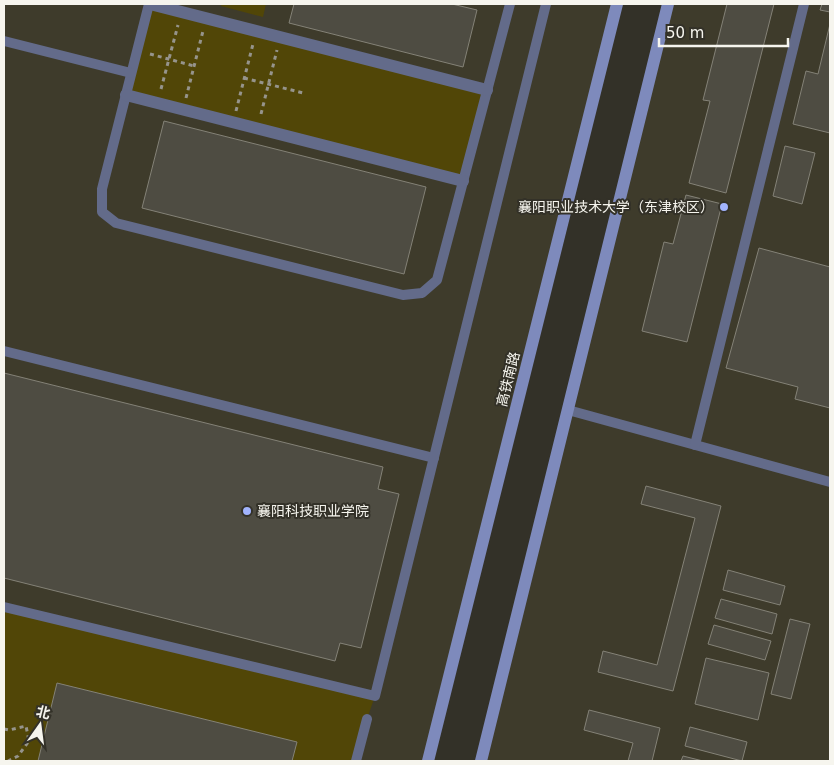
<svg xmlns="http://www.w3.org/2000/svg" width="834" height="765" viewBox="0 0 834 765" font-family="'DejaVu Sans','Noto Sans SC',sans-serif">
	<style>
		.built { fill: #3e3b2b }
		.green { fill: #514607 }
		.building { fill: #4e4c42; stroke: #848277 }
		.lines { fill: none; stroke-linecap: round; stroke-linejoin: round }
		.path { stroke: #96948c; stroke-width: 3; stroke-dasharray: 4 4; stroke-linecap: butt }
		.lane { stroke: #636b8a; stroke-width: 10 }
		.street { stroke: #636b8a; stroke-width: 12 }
		.secondary { stroke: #7e8abc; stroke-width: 12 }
		.poi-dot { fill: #a1b3fd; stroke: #333128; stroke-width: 2 }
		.labels { text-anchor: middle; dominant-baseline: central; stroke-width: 4; stroke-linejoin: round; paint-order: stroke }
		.poi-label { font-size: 14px; fill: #f6f5ee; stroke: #333128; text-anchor: end }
		.street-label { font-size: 14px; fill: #f6f5ee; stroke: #333128 }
	</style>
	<rect width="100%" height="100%" fill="#333128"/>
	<g class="built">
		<polygon points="4,4 617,4 428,761 4,761"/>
		<polygon points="668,4 830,4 830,761 481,761"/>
	</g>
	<g class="green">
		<polygon points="149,4 487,90 463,181 126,95"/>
		<polygon points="222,4 266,4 263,17 221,6"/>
		<polygon points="4,607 375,696 367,719 356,761 4,761"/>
	</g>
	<g class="building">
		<polygon points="294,4 452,4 477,10 463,67 289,23"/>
		<polygon points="727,4 774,4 726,193 689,183 710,101 703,100"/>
		<polygon points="822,4 830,4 830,12 820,10"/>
		<polygon points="830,24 830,133 793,124 806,71 818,74"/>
		<polygon points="164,121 426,187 404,274 142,208"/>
		<polygon points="785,146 815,153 802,204 773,196"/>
		<polygon points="686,195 722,204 687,342 642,331 664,242 673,244"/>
		<polygon points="759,248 830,267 830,408 795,399 798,387 726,368"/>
		<polygon points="4,373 383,467 378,489 399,494 361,648 340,643 335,661 4,578"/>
		<polygon points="646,486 721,506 673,691 598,672 603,651 657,665 695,518 641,504"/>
		<polygon points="728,570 785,586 780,605 723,590"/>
		<polygon points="721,599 777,614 772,634 715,618"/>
		<polygon points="790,619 810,624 791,699 771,694"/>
		<polygon points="714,625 771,641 765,660 708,644"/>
		<polygon points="706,658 769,673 758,720 695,704"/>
		<polygon points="57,683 297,742 292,761 38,761"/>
		<polygon points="589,710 660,728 652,761 628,761 633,743 584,730"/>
		<polygon points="690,727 747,742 742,761 685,746"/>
		<polygon points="683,756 703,761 681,761"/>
	</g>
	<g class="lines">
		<g class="path">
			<polyline points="150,54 194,66"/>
			<polyline points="244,78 303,93"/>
			<polyline points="161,89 178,25"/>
			<polyline points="186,98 203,31"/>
			<polyline points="236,111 253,44"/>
			<polyline points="261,114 277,50"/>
			<polyline points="4,729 9,730 26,726 29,741 18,756 8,761"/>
		</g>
		<g class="lane">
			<polyline points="149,4 102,189 102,212 116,223 403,295 422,293 437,280 510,4"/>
			<polyline points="4,41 131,73"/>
			<polyline points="4,351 434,458"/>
			<polyline points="568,410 830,482"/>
			<polyline points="695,445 804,4"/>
			<polyline points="4,607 375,696 546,4"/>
			<polyline points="356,761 367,719"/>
		</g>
		<g class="street">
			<polyline points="150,4 487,90"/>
			<polyline points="126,95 463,181"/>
		</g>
		<g class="secondary">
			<polyline points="428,761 617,4"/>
			<polyline points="481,761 668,4"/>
		</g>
	</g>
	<g class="poi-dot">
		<circle cx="724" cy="207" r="5"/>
		<circle cx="247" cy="511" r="5"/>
	</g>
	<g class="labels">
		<g class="poi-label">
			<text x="714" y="207">襄阳职业技术大学（东津校区）</text>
			<text x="257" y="511" text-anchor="start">襄阳科技职业学院</text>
		</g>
		<g class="street-label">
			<text transform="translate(508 379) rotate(-76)">高铁南路</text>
		</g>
	</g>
	<rect width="834" height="765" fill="none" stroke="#f6f5ee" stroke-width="10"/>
	<g transform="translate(40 725) rotate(14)" stroke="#333128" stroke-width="4" paint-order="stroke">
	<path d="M0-4L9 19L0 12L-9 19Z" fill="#f6f5ee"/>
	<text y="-8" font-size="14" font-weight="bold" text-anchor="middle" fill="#f6f5ee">北</text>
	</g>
	<path d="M659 38v8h129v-8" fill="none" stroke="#f6f5ee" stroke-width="2.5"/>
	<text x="666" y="38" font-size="15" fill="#f6f5ee" stroke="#333128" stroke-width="4" paint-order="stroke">50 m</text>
</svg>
